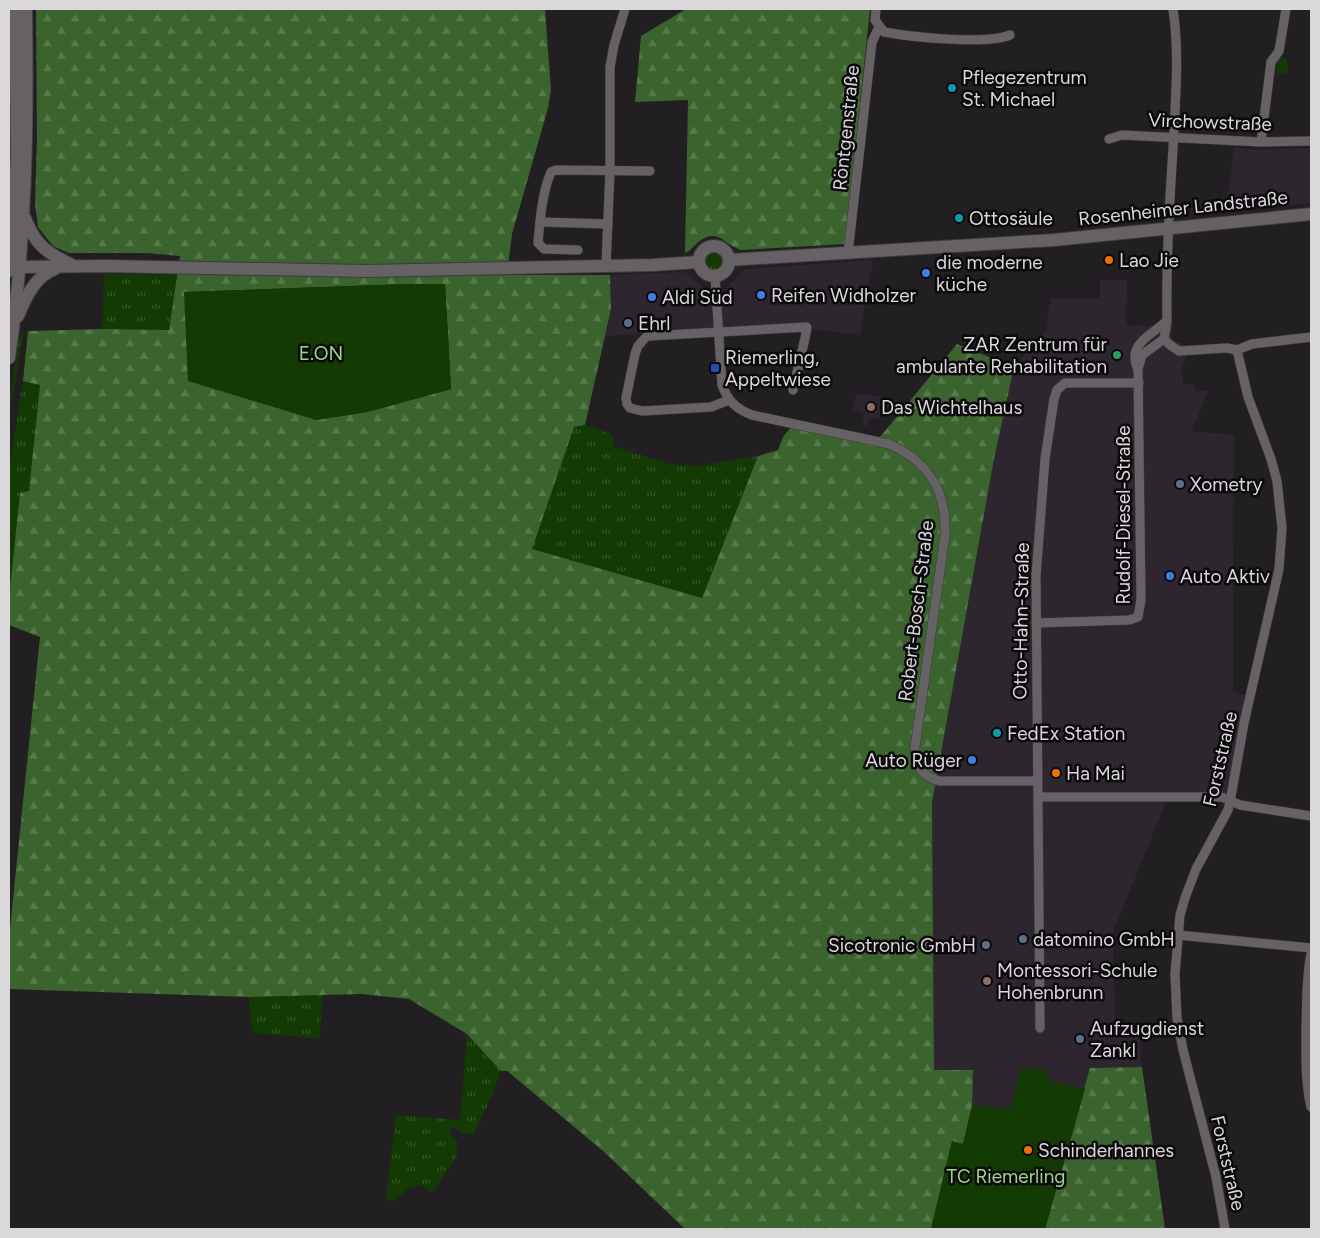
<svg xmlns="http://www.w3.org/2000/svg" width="1320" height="1238" viewBox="0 0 1320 1238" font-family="Figtree,sans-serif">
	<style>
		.built { fill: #2d262e }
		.grass { fill: url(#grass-tufts) }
		.forest { fill: url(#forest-firs); fill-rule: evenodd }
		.park { fill: #143a04 }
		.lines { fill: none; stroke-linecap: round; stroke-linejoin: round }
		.minor-casing { stroke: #3d3b3d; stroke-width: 10 }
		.secondary-casing { stroke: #3d3b3d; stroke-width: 14 }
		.minor { stroke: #656165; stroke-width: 9 }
		.secondary { stroke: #656165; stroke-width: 12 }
		.culture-dot { fill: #0f9aa8; stroke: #0b090b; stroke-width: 2 }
		.food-dot { fill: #e8710a; stroke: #0b090b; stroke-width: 2 }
		.shop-dot { fill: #3f7fe0; stroke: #0b090b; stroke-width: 2 }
		.service-dot { fill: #5c6f8a; stroke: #0b090b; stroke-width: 2 }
		.leisure-dot { fill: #2e9e5b; stroke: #0b090b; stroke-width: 2 }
		.transit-dot { fill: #1a4fb4; stroke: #0b090b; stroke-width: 2 }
		.education-dot { fill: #8d6e63; stroke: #0b090b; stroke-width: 2 }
		.labels { text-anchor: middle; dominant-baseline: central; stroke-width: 5; stroke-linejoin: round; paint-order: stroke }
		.poi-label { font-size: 19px; fill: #dad8da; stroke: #0b090b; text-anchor: start }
		.street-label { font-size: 19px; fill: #dad8da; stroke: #0b090b }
		.park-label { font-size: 19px; fill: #9dd889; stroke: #0b090b }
	</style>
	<defs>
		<pattern id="grass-tufts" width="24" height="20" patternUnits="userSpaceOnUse" patternTransform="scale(1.25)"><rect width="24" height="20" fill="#143a04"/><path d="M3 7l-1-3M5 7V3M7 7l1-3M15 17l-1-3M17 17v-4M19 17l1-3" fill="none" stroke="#365628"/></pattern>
		<pattern id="forest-firs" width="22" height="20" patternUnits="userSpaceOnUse" patternTransform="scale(1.25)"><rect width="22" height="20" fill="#3b632d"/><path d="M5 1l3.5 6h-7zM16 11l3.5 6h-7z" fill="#57794b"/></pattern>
	</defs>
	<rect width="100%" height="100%" fill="#221f22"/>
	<g class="built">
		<polygon points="1234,148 1254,150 1311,148 1311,203 1226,211"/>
		<polygon points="873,260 860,335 812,329 813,322 605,336 611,309 610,275 685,272 706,290 725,290 745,269"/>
		<polygon points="1100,280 1127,280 1126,326 1173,325 1172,340 1183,344 1187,354 1182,368 1183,384 1195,384 1195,391 1208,391 1192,431 1234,435 1233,692 1247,695 1227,790 1221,801 1166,802 1113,932 1115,1037 1140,1037 1142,1067 1091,1068 1085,1089 1048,1081 1021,1068 1011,1108 972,1106 972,1070 934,1070 932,803 994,459 1014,367 1046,330 1051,298 1100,298"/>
		<polygon points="856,394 889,397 892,403 878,419 869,417 867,426 861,425 864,413 853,410"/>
	</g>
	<g class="grass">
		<circle cx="714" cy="261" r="11"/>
		<polygon points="104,274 177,275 169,330 102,329"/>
		<polygon points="23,331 14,390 9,408 19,335"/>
		<polygon points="23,381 40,384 29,491 20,493 9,598 9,470"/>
		<polygon points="585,425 613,435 614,447 671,464 698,466 758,456 702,598 531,549 574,427"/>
		<polygon points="323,995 319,1038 252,1033 249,997"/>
		<polygon points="467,1034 501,1071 491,1098 473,1135 462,1132 453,1127 449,1131 458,1143 456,1158 432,1192 421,1185 408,1188 402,1195 392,1201 386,1198 396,1115 460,1120"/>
	</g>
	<g class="forest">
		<path d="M36 9H545L551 90 548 108 512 234 507 275H610L611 309 585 425 574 427 532 549 702 598 758 456 778 450 783 437 792 426 875 443 957 344 1014 367 994 459 932 803 934 1070H973L972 1106 963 1144 952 1142 931 1229H685L602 1150 507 1071H501L467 1034 409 999 362 994 249 997 9 989V938L40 637 9 625V598L20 493 29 491 40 385 23 381 28 331 102 329 169 330 180 256 147 253H69L53 246 38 227 35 203 37 137ZM407 284H445L451 389 367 412 316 420 185 292Z"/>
		<path d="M686 9H870L845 244 741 250C726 246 719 228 701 240 695 244 692 250 685 253L688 100 635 102 641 36Z"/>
		<polygon points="1142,1067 1165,1229 1045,1229 1090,1068"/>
	</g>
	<g class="park">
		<polygon points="1278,58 1287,59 1288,74 1276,73"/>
		<polygon points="407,284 445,284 451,389 367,412 316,420 188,381 184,292"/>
		<polygon points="1021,1068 1047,1070 1048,1081 1085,1089 1045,1229 931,1229 952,1141 963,1144 972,1106 1011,1108"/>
	</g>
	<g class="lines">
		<g class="minor-casing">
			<g id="minor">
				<path d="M876 9 875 20 884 32C911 37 985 45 1010 35"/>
				<polyline points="1109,139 1122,135 1261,142 1311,141"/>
				<polyline points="1261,142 1271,62 1279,51 1286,9"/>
				<polyline points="540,222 608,224"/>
				<path d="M578 250 544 249 538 243C540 220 542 193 551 172L556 170 650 171"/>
				<polyline points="848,253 872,42 879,27"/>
				<polyline points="606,266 610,171 610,67 614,45 625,9"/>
				<path d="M715 276 722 385C728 401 736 409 752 415L889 444C930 462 947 492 945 535L915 747C915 765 922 777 940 781H1037"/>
				<path d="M1164 339 1167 321C1166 264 1169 207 1173 149 1175 102 1180 56 1173 9"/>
				<polyline points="1164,339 1170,345 1179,351 1227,348 1237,350 1252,344 1311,337"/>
				<path d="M1138 369C1126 345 1151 335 1167 321"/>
				<polyline points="729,400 711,407 642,411 630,408 627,404 626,398 635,354 638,346 646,337 649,336 807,327 805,338 793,390"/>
				<polyline points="1036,623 1129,620 1138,617 1141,600 1138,369 1142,355 1164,339"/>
				<polyline points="1039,797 1222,797 1240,805 1311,816"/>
				<polyline points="1178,935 1311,948"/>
				<path d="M1311 954C1306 979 1307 1003 1306 1028 1306 1055 1305 1081 1311 1107"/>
				<polyline points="1040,1028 1036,576 1045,459 1054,399 1057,390 1065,383 1139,383"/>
				<polyline points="1225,1229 1216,1177 1183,1050 1177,1018 1175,974 1180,915 1185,898 1196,869 1228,810 1230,802 1244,723 1279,569 1282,528 1277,481 1271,459 1248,397 1237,350"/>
			</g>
		</g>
		<g class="secondary-casing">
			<g id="secondary">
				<path d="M25 218C35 245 47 253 72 265"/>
				<circle cx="714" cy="261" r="15"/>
				<polyline points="729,260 1054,240 1311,214"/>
				<polyline points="9,266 17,155 15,9"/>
				<polyline points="9,271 19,267 105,266 366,271 653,265 699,262"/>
				<path d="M18 316C26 297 35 276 55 269"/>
				<path d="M9 358C26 242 28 126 26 9"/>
			</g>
		</g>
		<use href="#minor" class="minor"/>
		<use href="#secondary" class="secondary"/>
	</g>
	<g class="culture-dot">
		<circle cx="952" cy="88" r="5"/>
		<circle cx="959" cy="218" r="5"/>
		<circle cx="997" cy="733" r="5"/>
	</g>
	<g class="food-dot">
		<circle cx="1109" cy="260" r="5"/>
		<circle cx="1056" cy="773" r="5"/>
		<circle cx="1028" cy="1150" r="5"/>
	</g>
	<g class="shop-dot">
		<circle cx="926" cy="273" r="5"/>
		<circle cx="761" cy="295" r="5"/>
		<circle cx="652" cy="297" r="5"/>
		<circle cx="1170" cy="576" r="5"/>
		<circle cx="972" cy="760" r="5"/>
	</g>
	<g class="service-dot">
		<circle cx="628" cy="323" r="5"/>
		<circle cx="1180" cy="484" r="5"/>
		<circle cx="1023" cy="939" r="5"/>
		<circle cx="986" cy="945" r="5"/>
		<circle cx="1080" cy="1039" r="5"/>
	</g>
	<circle class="leisure-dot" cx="1117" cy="355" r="5"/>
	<rect class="transit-dot" x="710" y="363" width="10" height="10" rx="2.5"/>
	<g class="education-dot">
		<circle cx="871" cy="407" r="5"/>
		<circle cx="987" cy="981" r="5"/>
	</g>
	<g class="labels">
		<g class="poi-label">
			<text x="962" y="77">Pflegezentrum<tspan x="962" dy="22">St. Michael</tspan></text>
			<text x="969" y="218">Ottosäule</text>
			<text x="1119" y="260">Lao Jie</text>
			<text x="936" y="262">die moderne<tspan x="936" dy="22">küche</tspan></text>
			<text x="771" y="295">Reifen Widholzer</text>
			<text x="662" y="297">Aldi Süd</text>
			<text x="638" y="323">Ehrl</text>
			<text x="1107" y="344" text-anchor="end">ZAR Zentrum für<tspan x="1107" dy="22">ambulante Rehabilitation</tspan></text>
			<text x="725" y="357">Riemerling,<tspan x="725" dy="22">Appeltwiese</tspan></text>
			<text x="881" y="407">Das Wichtelhaus</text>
			<text x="1190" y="484">Xometry</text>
			<text x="1180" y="576">Auto Aktiv</text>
			<text x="1007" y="733">FedEx Station</text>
			<text x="962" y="760" text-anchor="end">Auto Rüger</text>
			<text x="1066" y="773">Ha Mai</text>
			<text x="1033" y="939">datomino GmbH</text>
			<text x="976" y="945" text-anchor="end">Sicotronic GmbH</text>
			<text x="997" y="970">Montessori-Schule<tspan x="997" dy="22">Hohenbrunn</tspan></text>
			<text x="1090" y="1028">Aufzugdienst<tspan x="1090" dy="22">Zankl</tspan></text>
			<text x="1038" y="1150">Schinderhannes</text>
		</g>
		<g class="street-label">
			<text transform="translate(1210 122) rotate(2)">Virchowstraße</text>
			<text transform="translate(846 128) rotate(-84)">Röntgenstraße</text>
			<text transform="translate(1183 208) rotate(-6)">Rosenheimer Landstraße</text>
			<text transform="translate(1123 515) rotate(-90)">Rudolf-Diesel-Straße</text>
			<text transform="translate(916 611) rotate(-83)">Robert-Bosch-Straße</text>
			<text transform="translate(1021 621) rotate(-89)">Otto-Hahn-Straße</text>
			<text transform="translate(1220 759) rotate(-77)">Forststraße</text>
			<text transform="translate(1228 1163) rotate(77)">Forststraße</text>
		</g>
		<g class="park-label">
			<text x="321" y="353">E.ON</text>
			<text x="1006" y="1176">TC Riemerling</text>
		</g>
	</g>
	<rect width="1320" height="1238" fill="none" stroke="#dad8da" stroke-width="20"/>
</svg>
